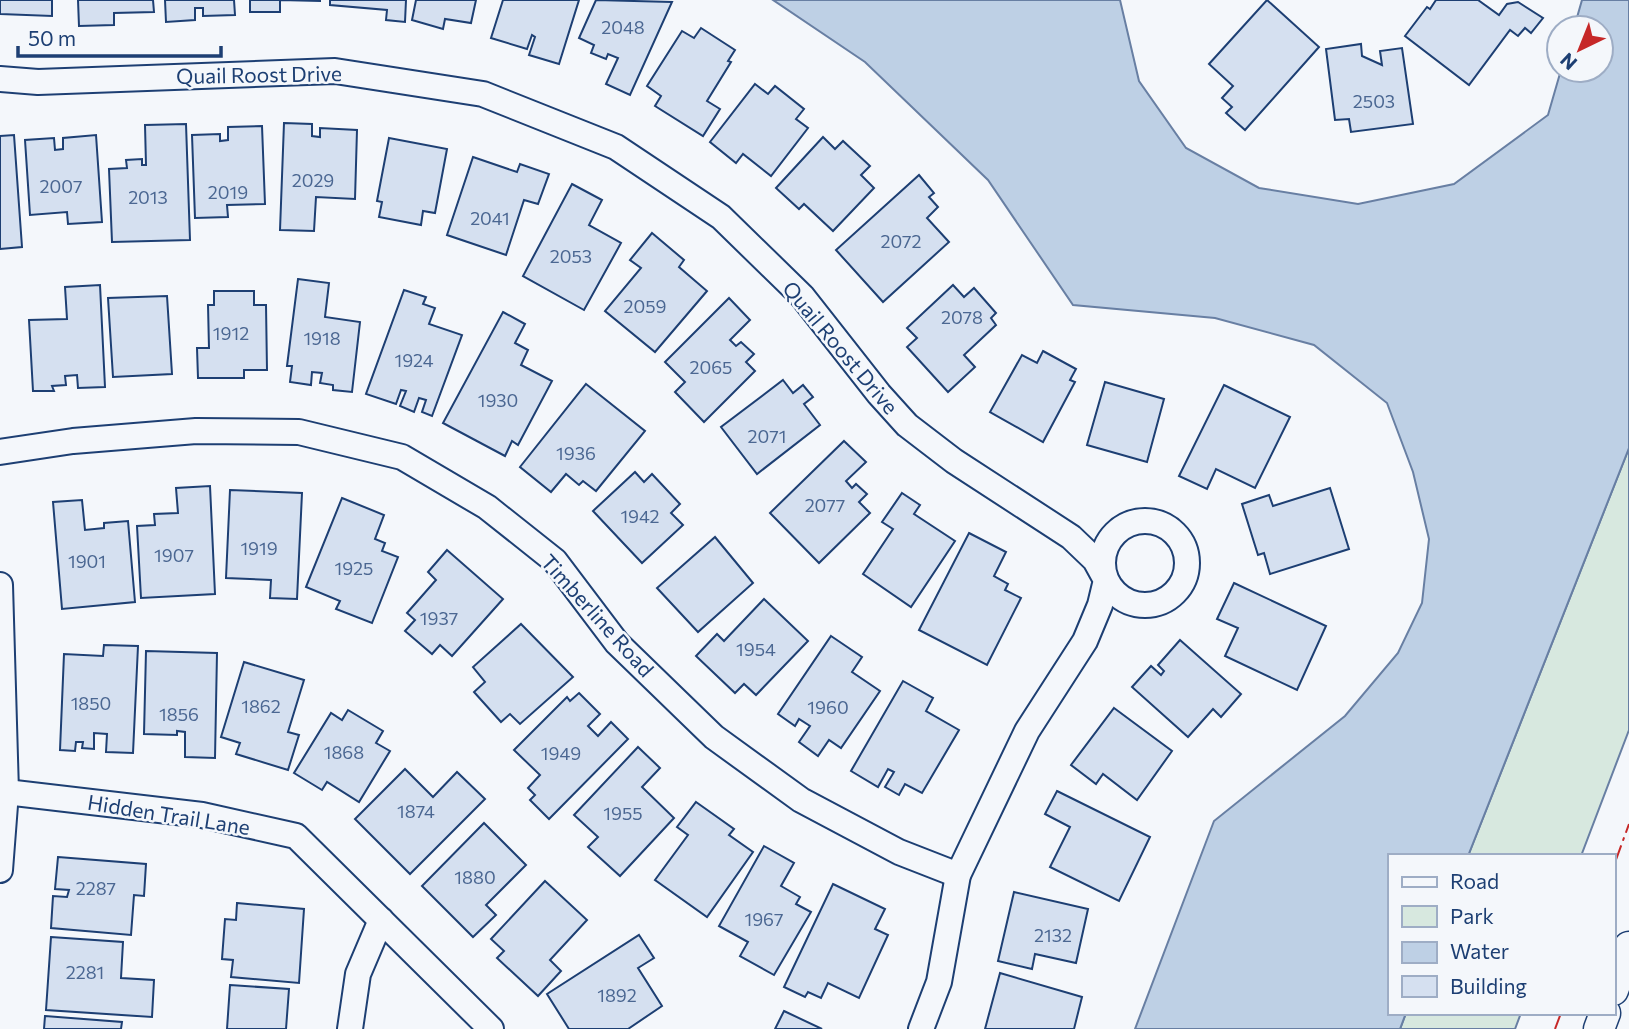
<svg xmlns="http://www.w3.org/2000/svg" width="1629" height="1029" viewBox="0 0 1629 1029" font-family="Commissioner,sans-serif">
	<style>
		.green { fill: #d7e8df; stroke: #687fa3; stroke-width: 2 }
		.water { fill: #bed0e5; stroke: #687fa3; stroke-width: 2 }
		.building { fill: #d5e0f0; stroke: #1d3f73; stroke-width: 2 }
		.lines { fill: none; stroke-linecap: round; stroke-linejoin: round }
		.minor-casing { stroke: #1d3f73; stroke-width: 28 }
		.tertiary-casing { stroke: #1d3f73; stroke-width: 33 }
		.minor { stroke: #f4f7fb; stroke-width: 24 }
		.tertiary { stroke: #f4f7fb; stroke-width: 30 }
		.power { stroke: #c62828; stroke-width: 2; stroke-dasharray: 24 5 3.5 5; stroke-linecap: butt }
		.labels { text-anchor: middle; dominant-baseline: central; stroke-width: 5; stroke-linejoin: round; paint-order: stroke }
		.number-label { font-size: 18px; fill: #4b6792 }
		.street-label { font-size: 21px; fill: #1d3f73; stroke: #f4f7fb }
	</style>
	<rect width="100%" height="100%" fill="#f4f7fb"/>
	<g class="green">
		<polygon points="1629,448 1629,730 1581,856 1468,856"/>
		<polygon points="1406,1013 1521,1013 1515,1029 1400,1029"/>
	</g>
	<polygon class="water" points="773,0 1120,0 1139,81 1186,148 1259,188 1358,204 1454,184 1548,115 1561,70 1601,70 1601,28 1574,28 1582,0 1629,0 1629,448 1468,856 1389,856 1389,1013 1406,1013 1400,1029 1135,1029 1214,821 1345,716 1398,653 1422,603 1429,539 1413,472 1387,403 1314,345 1215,318 1073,305 988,180 865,62"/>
	<g class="building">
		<polygon points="0,0 52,0 52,16 0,14"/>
		<polygon points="78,0 153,0 154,12 114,13 114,25 79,26"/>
		<polygon points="165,0 234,0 235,15 203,16 203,8 195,8 195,20 166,22"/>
		<polygon points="250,0 320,0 320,1 280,0 280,12 250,12"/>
		<polygon points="330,0 406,0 405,22 386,20 387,10 330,5"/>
		<polygon points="416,0 476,0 471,23 445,19 443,29 412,20"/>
		<polygon points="503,0 579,0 559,64 529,55 535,37 532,35 527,49 491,38"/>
		<polygon points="596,0 672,2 630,95 606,84 618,58 608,54 606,59 591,53 594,45 579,38"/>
		<polygon points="1267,0 1319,47 1245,130 1226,113 1232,107 1222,98 1233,86 1209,64"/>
		<polygon points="1436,0 1478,0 1499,15 1507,4 1518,2 1543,18 1531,33 1525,28 1518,36 1510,30 1469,85 1405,36 1427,7 1430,9"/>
		<polygon points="701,28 735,50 728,61 731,62 707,101 720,109 703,136 655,106 661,96 647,86 682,31 694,38"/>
		<polygon points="1361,44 1362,56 1382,65 1380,51 1402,48 1413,124 1351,132 1349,119 1335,120 1326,49"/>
		<polygon points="755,84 768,94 775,86 804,109 796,119 808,128 771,176 743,154 736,163 710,142"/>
		<polygon points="284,123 312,124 312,136 320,137 320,128 357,130 355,199 316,197 314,231 280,230"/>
		<polygon points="186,124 190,240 112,242 109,169 127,168 126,160 142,159 142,165 146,165 145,125"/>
		<polygon points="262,126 265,204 227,205 228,217 195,218 192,135 220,134 220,141 228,140 228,127"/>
		<polygon points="14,135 22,247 0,249 0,136"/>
		<polygon points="96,135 102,222 68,224 67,212 30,215 25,140 54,138 55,150 63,149 63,138"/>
		<polygon points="823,137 835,149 843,141 870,166 861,175 874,188 833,231 804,204 799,209 776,188"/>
		<polygon points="389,138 447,149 435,213 423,211 421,225 379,217 382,202 377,201"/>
		<polygon points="473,157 517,172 520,164 549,174 538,204 524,200 506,255 447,235"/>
		<polygon points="919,175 934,193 929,197 938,207 927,218 949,242 883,302 836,250"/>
		<polygon points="572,184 602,200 589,225 621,243 584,310 523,276"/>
		<polygon points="652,233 684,260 679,267 707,291 655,352 605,311 641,268 630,260"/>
		<polygon points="298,279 329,283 325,317 360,322 352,392 333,390 333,385 320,383 322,373 312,372 311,385 290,382 292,366 287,366"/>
		<polygon points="100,285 105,387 78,388 77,375 65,376 66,385 52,386 54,391 33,391 29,320 67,319 65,287"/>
		<polygon points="953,285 964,297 974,288 996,313 991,318 996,325 964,355 975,367 948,392 907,347 917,338 907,328"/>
		<polygon points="404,290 426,297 423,304 435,308 429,324 462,335 432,416 422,412 426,400 419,398 414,412 400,406 406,391 401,390 396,404 366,394"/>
		<polygon points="214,291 254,291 254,305 266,305 267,370 244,370 244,378 198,378 197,348 209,348 208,305 214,305"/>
		<polygon points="167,296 172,374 113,377 108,298"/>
		<polygon points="729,298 750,320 730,340 736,346 741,342 754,354 746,362 755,371 704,422 675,392 685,382 665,362"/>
		<polygon points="503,312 525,324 515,343 528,350 521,365 552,381 518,445 512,441 505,456 443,423"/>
		<polygon points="1043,351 1076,369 1070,380 1075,382 1043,442 990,412 1022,355 1037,363"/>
		<polygon points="783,380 793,393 803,385 813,397 804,404 820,425 757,474 721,427"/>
		<polygon points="1105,382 1164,399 1147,462 1087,445"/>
		<polygon points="586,384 645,431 596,491 583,481 579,485 566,474 551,492 520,467"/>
		<polygon points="1224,385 1290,417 1255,488 1216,469 1207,489 1179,476"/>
		<polygon points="844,441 866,462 846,481 852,488 856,484 867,494 859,502 870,513 819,563 770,513"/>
		<polygon points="635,472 644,482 652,474 680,504 671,513 683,525 642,563 593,511"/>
		<polygon points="210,486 215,594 141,598 137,526 155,525 154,514 178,513 176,488"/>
		<polygon points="1330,488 1349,549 1270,574 1264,553 1258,555 1242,504 1269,495 1273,506"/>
		<polygon points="230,490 302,493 297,599 270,598 271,580 226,578"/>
		<polygon points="902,493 920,505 914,514 955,541 911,607 863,574 893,529 882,522"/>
		<polygon points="342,498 384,515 375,539 385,543 382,551 398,557 372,623 336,609 340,601 306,587"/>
		<polygon points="82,500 85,530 104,528 104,523 128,521 135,602 62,609 53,502"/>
		<polygon points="969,533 1006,552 994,576 1008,584 1005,590 1021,598 987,665 919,630"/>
		<polygon points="715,537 753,583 698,632 657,588"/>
		<polygon points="447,550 503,599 452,656 440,645 432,654 405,631 415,620 407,613 436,580 428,572"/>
		<polygon points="1234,583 1326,626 1297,690 1225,656 1238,628 1217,619"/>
		<polygon points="764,599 808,641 756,695 744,684 735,693 696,656 717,634 724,641"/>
		<polygon points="521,624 573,677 520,724 510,714 501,722 474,692 485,682 473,667"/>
		<polygon points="831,636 862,657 852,672 880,691 841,748 829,740 818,756 799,742 810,726 799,719 795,726 778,714"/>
		<polygon points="1180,640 1241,694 1221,717 1213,709 1188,737 1132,687 1151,666 1161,675 1164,671 1158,665"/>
		<polygon points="104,645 138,646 133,753 106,752 107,734 94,733 94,749 82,748 83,742 76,742 75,751 60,750 64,654 103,656"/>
		<polygon points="146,651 217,653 215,758 185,757 185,732 177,731 177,735 144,734"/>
		<polygon points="244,662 304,680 288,732 299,735 288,770 236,754 240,743 221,737"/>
		<polygon points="903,681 933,698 926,711 959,730 922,793 905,784 899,795 885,787 894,772 888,769 878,787 851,771"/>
		<polygon points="579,693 600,714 588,726 598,736 611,722 628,739 549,819 530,800 535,795 528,788 540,775 514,750 567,697 570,701"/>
		<polygon points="1114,708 1172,751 1137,800 1103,774 1096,784 1071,765"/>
		<polygon points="348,710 383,731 376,743 390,751 359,802 327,782 322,790 294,773 331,713 342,720"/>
		<polygon points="638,747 660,768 642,787 674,818 620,876 588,847 598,837 574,815"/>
		<polygon points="405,769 433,797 457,772 485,799 410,874 355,819"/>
		<polygon points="1057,791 1150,837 1119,901 1050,867 1070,827 1045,814"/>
		<polygon points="696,802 734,829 729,835 753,852 707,917 655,880 688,835 677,827"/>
		<polygon points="484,823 526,865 486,905 496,915 473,937 422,886"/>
		<polygon points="764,846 794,863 781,886 800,897 796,904 811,912 774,975 740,956 748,942 719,926"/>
		<polygon points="58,857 146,864 144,896 134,895 131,935 51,928 53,896 67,897 69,890 55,889"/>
		<polygon points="545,881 587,920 550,960 561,971 538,996 497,958 504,951 491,939"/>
		<polygon points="833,884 885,909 875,929 888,935 859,998 828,983 821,998 808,992 805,997 784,987"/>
		<polygon points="1014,892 1088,909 1076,963 1035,954 1032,969 998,961"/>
		<polygon points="237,903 304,909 299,983 231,977 233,960 222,959 225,919 236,920"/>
		<polygon points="639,935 654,958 638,968 662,1006 628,1029 569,1029 547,994"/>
		<polygon points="51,937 123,942 121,978 154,980 152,1017 46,1010"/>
		<polygon points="1000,973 1082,997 1074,1029 985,1029"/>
		<polygon points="230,985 289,989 286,1029 227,1029"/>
		<polygon points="784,1011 822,1029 775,1029"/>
		<polygon points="45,1016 122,1022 121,1029 44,1029"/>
	</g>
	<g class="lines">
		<g class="minor-casing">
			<g id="minor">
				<polyline points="0,79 38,82 335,71 483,94 616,147 721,217 802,296 879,394 907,425 954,461 1071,537 1095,560 1106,580 1100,605 1085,641 1027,731 958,875 939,982 921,1029"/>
				<polyline points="0,452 73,441 196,431 299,432 402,457 487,507 555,561 617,643 714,737 801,800 899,852 958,875"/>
				<circle cx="1145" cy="563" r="42"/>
				<polyline points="0,585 6,792 0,870"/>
				<polyline points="6,792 202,815 296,836 491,1029"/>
				<polyline points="350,1029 358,974 381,920"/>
			</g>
		</g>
		<g class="tertiary-casing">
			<g id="tertiary">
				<polyline points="1613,990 1629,947"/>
				<polyline points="1599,1029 1605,1013"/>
			</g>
		</g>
		<use href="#minor" class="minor"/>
		<use href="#tertiary" class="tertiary"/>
		<g class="power">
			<polyline points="1613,868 1629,824"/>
			<polyline points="1555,1029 1561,1013"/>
		</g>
	</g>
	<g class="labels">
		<g class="number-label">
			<text x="623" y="27">2048</text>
			<text x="1374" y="101">2503</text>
			<text x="313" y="180">2029</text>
			<text x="61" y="186">2007</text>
			<text x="228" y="192">2019</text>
			<text x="148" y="197">2013</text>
			<text x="490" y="218">2041</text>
			<text x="901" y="241">2072</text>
			<text x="571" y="256">2053</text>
			<text x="645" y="306">2059</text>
			<text x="962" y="317">2078</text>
			<text x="231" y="333">1912</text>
			<text x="322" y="338">1918</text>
			<text x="414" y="360">1924</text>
			<text x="711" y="367">2065</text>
			<text x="498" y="400">1930</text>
			<text x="767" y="436">2071</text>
			<text x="576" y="453">1936</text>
			<text x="825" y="505">2077</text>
			<text x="640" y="516">1942</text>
			<text x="259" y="548">1919</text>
			<text x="174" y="555">1907</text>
			<text x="87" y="561">1901</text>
			<text x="354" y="568">1925</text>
			<text x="439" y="618">1937</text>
			<text x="756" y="649">1954</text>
			<text x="91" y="703">1850</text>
			<text x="261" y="706">1862</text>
			<text x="828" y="707">1960</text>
			<text x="179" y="714">1856</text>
			<text x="344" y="752">1868</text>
			<text x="561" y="753">1949</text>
			<text x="416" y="811">1874</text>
			<text x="623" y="813">1955</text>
			<text x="475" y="877">1880</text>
			<text x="96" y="888">2287</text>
			<text x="764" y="919">1967</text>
			<text x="1053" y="935">2132</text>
			<text x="85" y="972">2281</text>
			<text x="617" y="995">1892</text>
		</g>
		<g class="street-label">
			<text transform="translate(259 74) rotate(-1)">Quail Roost Drive</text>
			<text transform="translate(841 347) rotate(50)">Quail Roost Drive</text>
			<text transform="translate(598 615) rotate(48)">Timberline Road</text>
			<text transform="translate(169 814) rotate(9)">Hidden Trail Lane</text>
		</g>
	</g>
	<rect x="1388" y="854" width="228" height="161" fill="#f4f7fb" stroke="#9eadc5" stroke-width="2"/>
	<rect x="1402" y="877" width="35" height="10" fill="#f4f7fb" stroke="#9eadc5" stroke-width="2"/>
	<text x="1450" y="889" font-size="21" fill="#1d3f73">Road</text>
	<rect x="1402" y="906" width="35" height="21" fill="#d7e8df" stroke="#9eadc5" stroke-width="2"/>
	<text x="1450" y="924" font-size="21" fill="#1d3f73">Park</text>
	<rect x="1402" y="942" width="35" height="21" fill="#bed0e5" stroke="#9eadc5" stroke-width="2"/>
	<text x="1450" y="959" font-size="21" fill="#1d3f73">Water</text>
	<rect x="1402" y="976" width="35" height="21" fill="#d5e0f0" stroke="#9eadc5" stroke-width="2"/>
	<text x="1450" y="994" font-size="21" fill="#1d3f73">Building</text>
	<g transform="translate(1580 49) rotate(223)"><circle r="33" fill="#f4f7fb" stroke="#9eadc5" stroke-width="2"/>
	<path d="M0-5L12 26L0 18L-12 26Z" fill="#c62828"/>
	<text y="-10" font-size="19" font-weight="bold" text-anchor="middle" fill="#1d3f73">N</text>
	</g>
	<path d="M18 46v10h203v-10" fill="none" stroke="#1d3f73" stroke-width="3.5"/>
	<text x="28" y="46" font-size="21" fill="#1d3f73" stroke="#f4f7fb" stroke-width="5" paint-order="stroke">50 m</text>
</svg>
